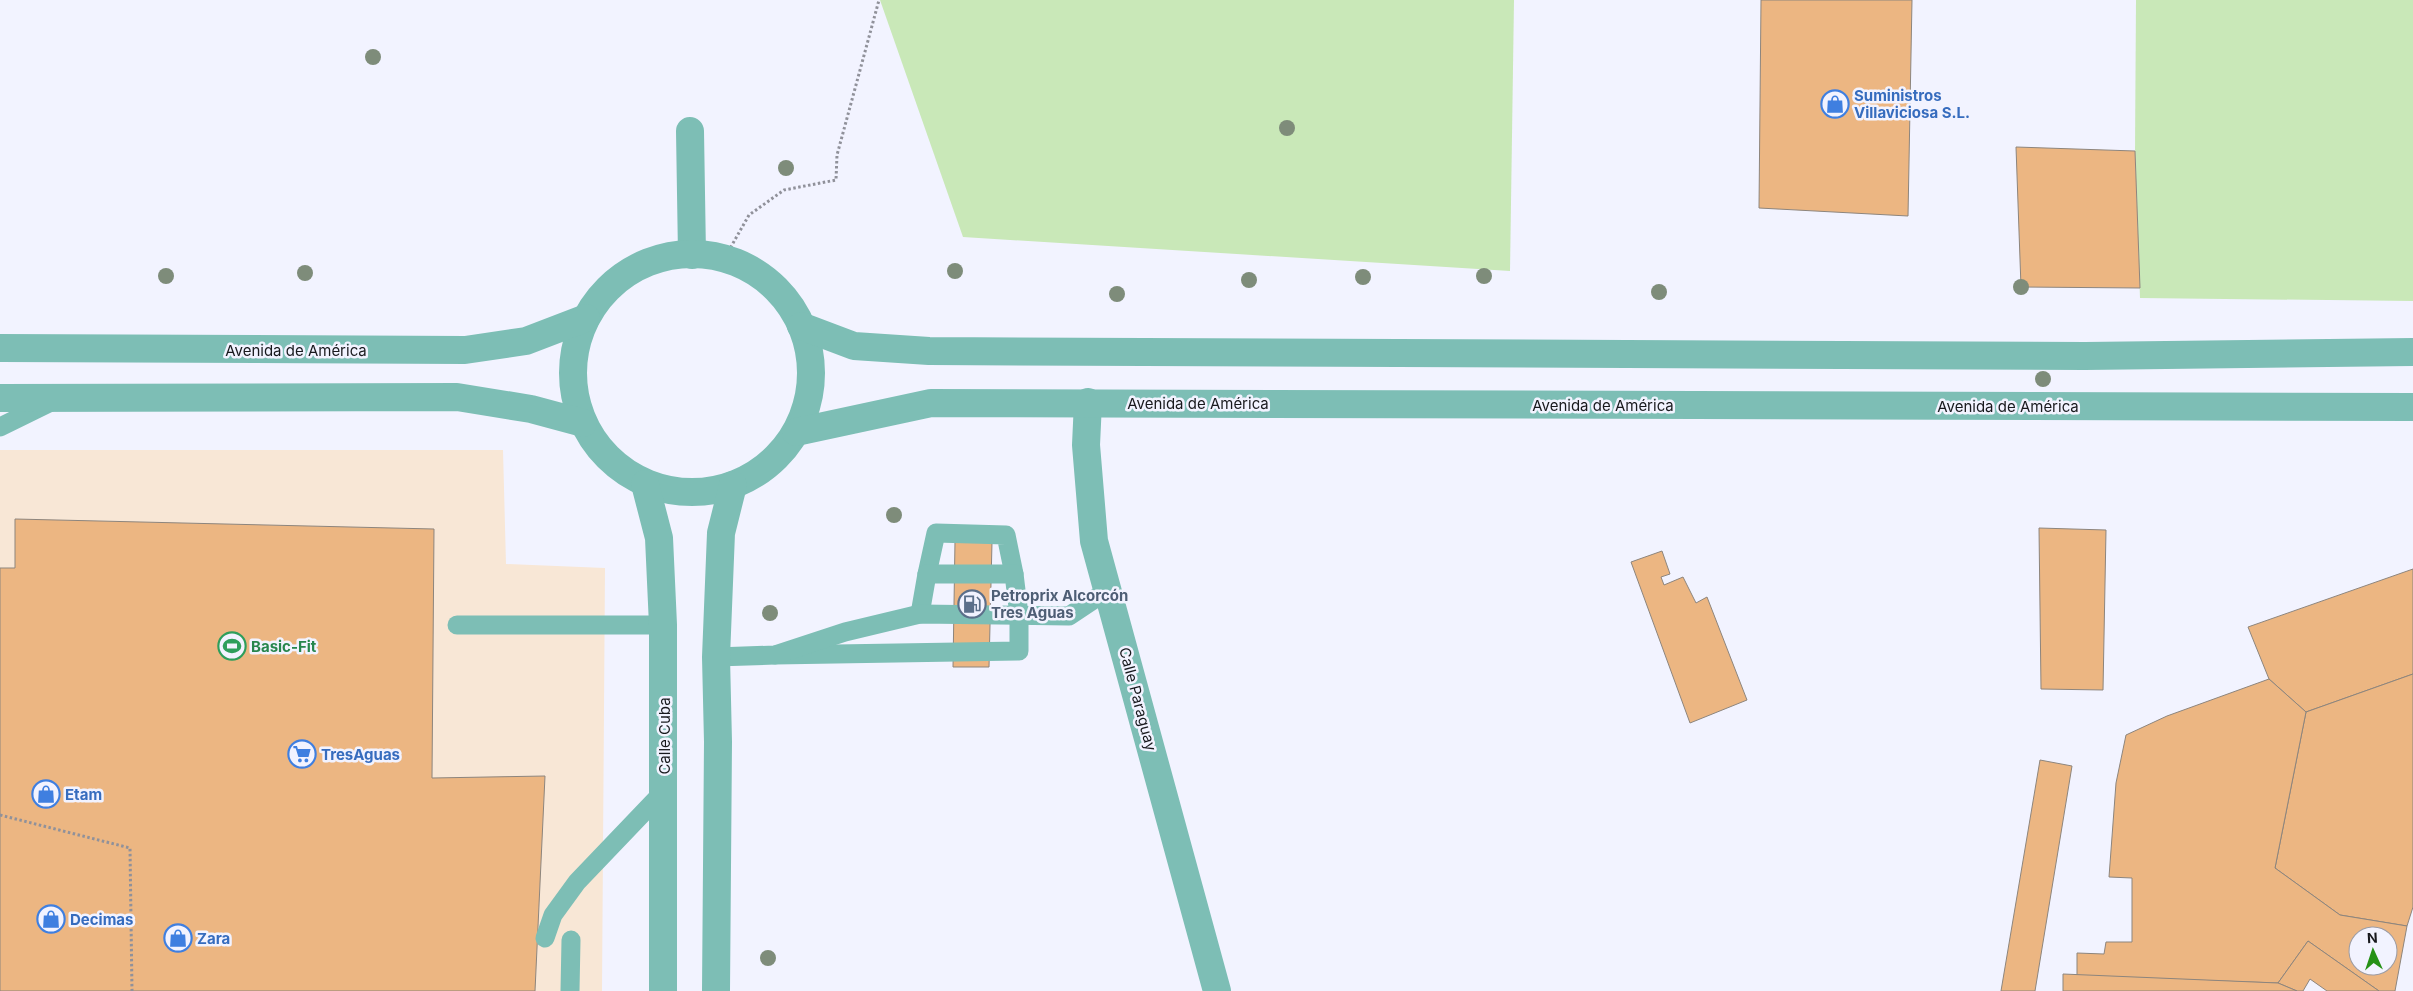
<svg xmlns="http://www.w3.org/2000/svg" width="2413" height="991" viewBox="0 0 2413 991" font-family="Inter,sans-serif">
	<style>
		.commercial { fill: #f8e7d6 }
		.green { fill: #c9e8b8 }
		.building { fill: #ecb682; stroke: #8d857d; fill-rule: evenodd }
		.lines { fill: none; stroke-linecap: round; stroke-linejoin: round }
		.path { stroke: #90919a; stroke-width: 3; stroke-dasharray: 2.5 2.5; stroke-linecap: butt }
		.service { stroke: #7dbeb5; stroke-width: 19 }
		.minor { stroke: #7dbeb5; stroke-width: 28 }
		.tree { fill: #7e8c7a }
		.labels { text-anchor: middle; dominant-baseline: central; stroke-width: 5; stroke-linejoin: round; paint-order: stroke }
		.shop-label { font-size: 15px; font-weight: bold; fill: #366cbe; stroke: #f2f3ff; text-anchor: start }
		.street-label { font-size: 15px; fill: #18191d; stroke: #f2f3ff }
		.service-label { font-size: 15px; font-weight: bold; fill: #4e5e75; stroke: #f2f3ff; text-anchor: start }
		.leisure-label { font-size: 15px; font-weight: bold; fill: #27864d; stroke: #f2f3ff; text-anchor: start }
	</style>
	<rect width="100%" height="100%" fill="#f2f3ff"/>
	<polygon class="commercial" points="0,450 503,450 506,564 605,568 602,991 0,991"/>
	<g class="green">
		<polygon points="880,0 1514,0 1510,271 963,237"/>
		<polygon points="2136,0 2413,0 2413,301 2140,298 2135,151"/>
	</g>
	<g class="building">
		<polygon points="1761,0 1912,0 1908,216 1759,208"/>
		<polygon points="2016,147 2135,151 2140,288 2021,287"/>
		<polygon points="15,519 434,529 432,778 545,776 535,991 0,991 0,568 15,568"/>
		<polygon points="2039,528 2106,530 2103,690 2041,689"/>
		<polygon points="955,541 992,542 989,667 953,667"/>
		<polygon points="1662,551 1670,574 1661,577 1664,585 1683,577 1696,603 1707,597 1747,700 1690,723 1631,562"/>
		<polygon points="2413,569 2413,674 2306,712 2269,679 2248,627"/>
		<polygon points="2413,674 2413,907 2407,926 2340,915 2275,868 2306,712"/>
		<path d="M2269 679 2306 712 2275 868 2340 915 2407 926 2395 991H2379L2308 941 2278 983 2077 976V953L2104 954 2106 942H2132V878L2109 877 2116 783 2126 735 2167 716ZM2358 936H2388V966H2358Z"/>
		<polygon points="2040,760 2072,766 2035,991 2001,991"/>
		<polygon points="2308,941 2379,991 2327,991 2310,979 2303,991 2297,991 2278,983"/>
		<polygon points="2063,974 2278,983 2297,991 2063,991"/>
	</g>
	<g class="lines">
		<g class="path">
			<polyline points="728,252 749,215 784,190 836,180 837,155 879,0"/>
			<polyline points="0,815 130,848 132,991"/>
		</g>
		<g class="service">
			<polyline points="0,427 53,401"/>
			<polyline points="927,574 936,533 1006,535 1014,574"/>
			<polyline points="457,625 663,625"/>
			<polyline points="775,655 1019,651 1019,615 1014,574 927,574 920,614"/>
			<polyline points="716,657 775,655 845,632 920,614 1069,616 1108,590"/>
			<polyline points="545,938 553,915 577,882 664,791"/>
			<polyline points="570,991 571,940"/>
		</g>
		<g class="minor">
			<polyline points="690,131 692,255"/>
			<circle cx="692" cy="373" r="119"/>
			<polyline points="801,326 854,346 929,351 2085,356 2413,352"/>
			<polyline points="0,348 465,350 526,341 586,318"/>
			<polyline points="0,398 457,397 531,409 583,423"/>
			<polyline points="1088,402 1086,445 1094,541 1217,991"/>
			<polyline points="796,432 931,403 2413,407"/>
			<polyline points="645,484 659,538 663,625 663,991"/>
			<polyline points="716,991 718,742 716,657 721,533 733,485"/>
		</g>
	</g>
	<g class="tree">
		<circle cx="373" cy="57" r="8"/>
		<circle cx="1287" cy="128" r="8"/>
		<circle cx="786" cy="168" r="8"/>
		<circle cx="955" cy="271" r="8"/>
		<circle cx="305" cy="273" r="8"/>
		<circle cx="166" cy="276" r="8"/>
		<circle cx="1484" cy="276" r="8"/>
		<circle cx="1363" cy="277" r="8"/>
		<circle cx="1249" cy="280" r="8"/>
		<circle cx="2021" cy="287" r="8"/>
		<circle cx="1659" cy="292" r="8"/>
		<circle cx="1117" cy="294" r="8"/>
		<circle cx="2043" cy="379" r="8"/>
		<circle cx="894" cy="515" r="8"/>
		<circle cx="770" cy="613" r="8"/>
		<circle cx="768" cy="958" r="8"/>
	</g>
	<defs>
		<g id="shop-ring" transform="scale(1.4375)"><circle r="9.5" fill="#f2f3ff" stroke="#3f7fe0" stroke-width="1.5"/><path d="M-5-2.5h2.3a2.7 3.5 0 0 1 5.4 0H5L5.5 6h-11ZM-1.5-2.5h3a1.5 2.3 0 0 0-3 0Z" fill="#3f7fe0"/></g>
		<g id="fuel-ring" transform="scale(1.4375)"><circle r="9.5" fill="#f2f3ff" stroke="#5c6f8a" stroke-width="1.5"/><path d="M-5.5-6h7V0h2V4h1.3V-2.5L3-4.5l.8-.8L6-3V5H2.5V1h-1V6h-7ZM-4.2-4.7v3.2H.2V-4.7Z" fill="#5c6f8a"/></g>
		<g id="stadium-ring" transform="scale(1.4375)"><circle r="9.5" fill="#f2f3ff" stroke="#2e9e5b" stroke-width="1.5"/><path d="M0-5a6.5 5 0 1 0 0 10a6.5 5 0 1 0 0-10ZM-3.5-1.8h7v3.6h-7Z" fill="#2e9e5b"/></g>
		<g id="supermarket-ring" transform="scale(1.4375)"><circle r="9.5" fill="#f2f3ff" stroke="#3f7fe0" stroke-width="1.5"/><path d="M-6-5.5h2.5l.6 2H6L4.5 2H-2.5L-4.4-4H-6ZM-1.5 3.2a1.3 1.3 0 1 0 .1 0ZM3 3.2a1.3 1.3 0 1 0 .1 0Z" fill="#3f7fe0"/></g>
	</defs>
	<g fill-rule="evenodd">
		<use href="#shop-ring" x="1835" y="104"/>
		<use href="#fuel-ring" x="972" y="604"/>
		<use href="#stadium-ring" x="232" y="646"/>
		<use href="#supermarket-ring" x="302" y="754"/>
		<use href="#shop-ring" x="46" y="794"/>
		<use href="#shop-ring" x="51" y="919"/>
		<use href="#shop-ring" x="178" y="938"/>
	</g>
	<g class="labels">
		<g class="shop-label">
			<text x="1854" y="95">Suministros<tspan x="1854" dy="17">Villaviciosa S.L.</tspan></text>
			<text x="321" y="754">TresAguas</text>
			<text x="65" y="794">Etam</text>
			<text x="70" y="919">Decimas</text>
			<text x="197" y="938">Zara</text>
		</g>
		<g class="street-label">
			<text x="296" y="350">Avenida de América</text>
			<text x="1198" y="403">Avenida de América</text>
			<text x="1603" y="405">Avenida de América</text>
			<text x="2008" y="406">Avenida de América</text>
			<text transform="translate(1138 699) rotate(75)">Calle Paraguay</text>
			<text transform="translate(664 736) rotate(-90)">Calle Cuba</text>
		</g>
		<g class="service-label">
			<text x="991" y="595">Petroprix Alcorcón<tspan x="991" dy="17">Tres Aguas</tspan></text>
		</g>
		<g class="leisure-label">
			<text x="251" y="646">Basic-Fit</text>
		</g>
	</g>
	<g transform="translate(2373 951) rotate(357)"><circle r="24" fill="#f2f3ff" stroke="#9b9ca5"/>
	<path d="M0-4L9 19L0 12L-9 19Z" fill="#269116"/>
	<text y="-8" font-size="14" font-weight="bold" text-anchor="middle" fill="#18191d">N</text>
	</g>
</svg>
